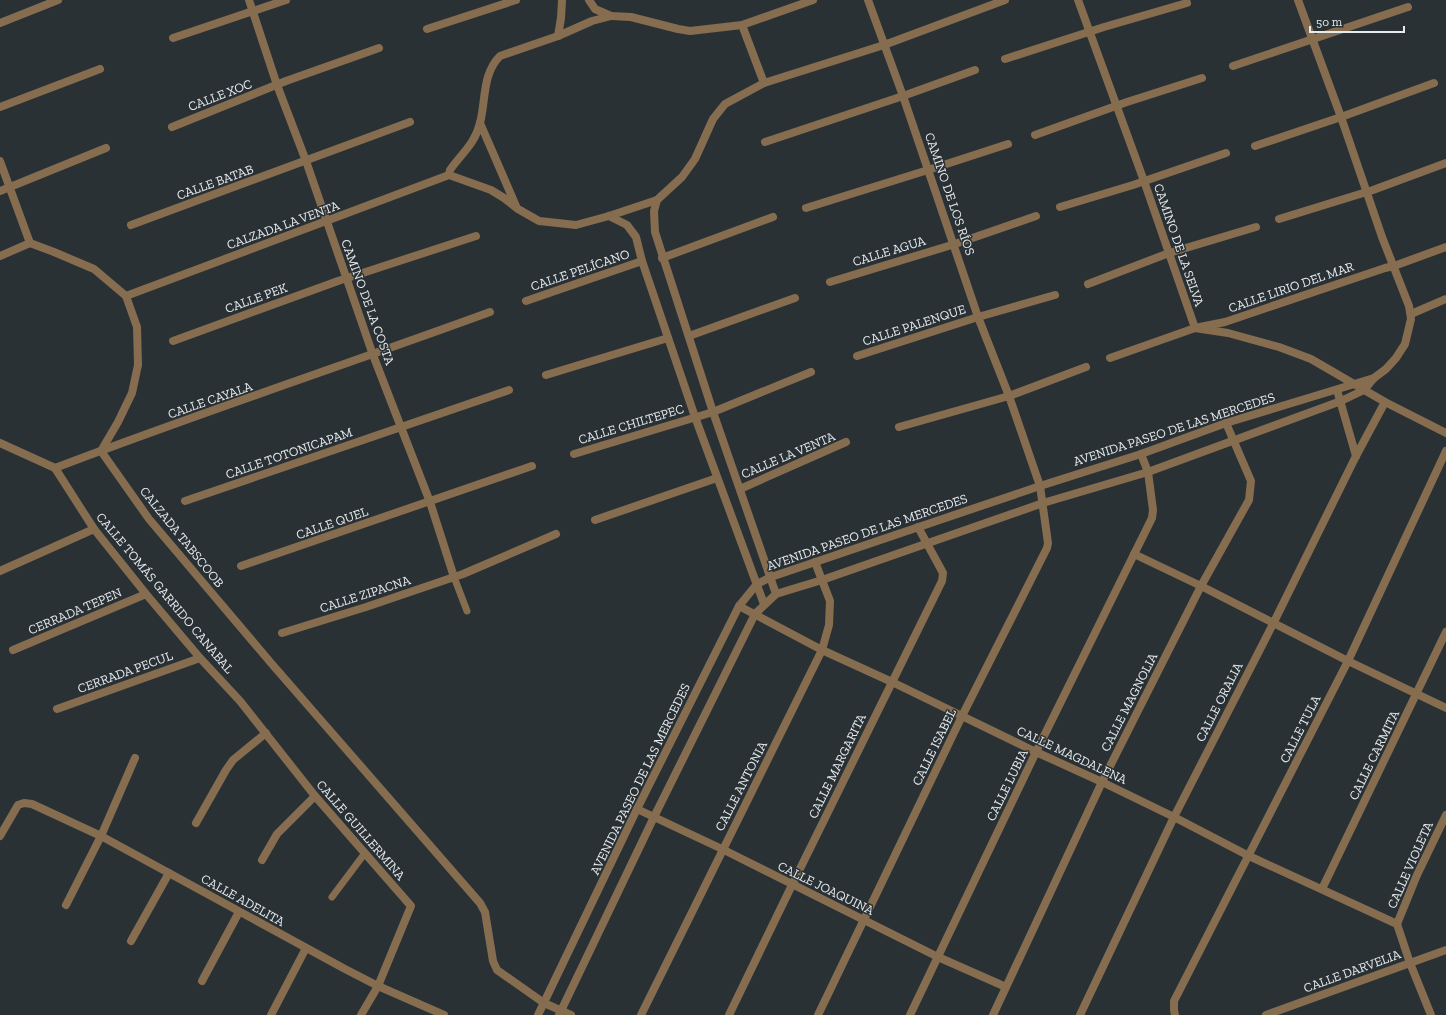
<svg xmlns="http://www.w3.org/2000/svg" width="1446" height="1015" viewBox="0 0 1446 1015" font-family="'Zilla Slab',serif">
	<style>
		.lines { fill: none; stroke-linecap: round; stroke-linejoin: round }
		.service { stroke: #866d4f; stroke-width: 7 }
		.minor { stroke: #866d4f; stroke-width: 8 }
		.labels { text-anchor: middle; dominant-baseline: central; stroke-width: 3; stroke-linejoin: round; paint-order: stroke }
		.street-label { font-size: 13px; fill: #e5eaed; stroke: #2a3135 }
	</style>
	<rect width="100%" height="100%" fill="#2a3135"/>
	<g class="lines">
		<g class="service">
			<polyline points="454,577 467,611"/>
			<polyline points="332,897 365,853"/>
		</g>
		<g class="minor">
			<polyline points="249,0 277,85 306,161 373,355 430,502 454,577"/>
			<polyline points="589,0 595,9 611,16 631,17 678,29 690,31 742,25 813,0"/>
			<polyline points="1078,0 1144,181 1195,328 1228,333 1279,347 1311,359 1385,402 1446,433"/>
			<polyline points="0,23 58,0"/>
			<polyline points="742,25 764,83"/>
			<polyline points="427,29 516,0"/>
			<polyline points="558,36 561,18 562,0"/>
			<polyline points="173,38 286,0"/>
			<polyline points="1005,59 1104,27 1187,3"/>
			<polyline points="1233,66 1408,7"/>
			<polyline points="0,107 100,69"/>
			<polyline points="480,123 516,206"/>
			<polyline points="172,127 286,81 379,48"/>
			<polyline points="1035,135 1127,102 1202,78"/>
			<polyline points="765,142 903,96 975,70"/>
			<polyline points="1255,146 1341,117 1434,83"/>
			<polyline points="0,161 30,243"/>
			<polyline points="449,175 491,190 504,198 518,209 539,221 576,225 609,216 657,200 682,177 695,159 713,119 725,104 764,83 884,45 1005,0"/>
			<path d="M449 175 450 170C461 154 475 144 480 123 486 100 482 74 500 56L558 36 592 21 611 16"/>
			<polyline points="0,191 106,148"/>
			<polyline points="657,200 654,211 655,232 713,412 776,594"/>
			<polyline points="1060,207 1133,185 1226,153"/>
			<polyline points="806,208 928,170 1008,144"/>
			<polyline points="609,216 627,225 636,237 642,261 695,417 764,604"/>
			<polyline points="1279,219 1373,190 1446,163"/>
			<polyline points="131,225 410,122"/>
			<polyline points="30,243 54,252 94,269 126,296 137,327 138,365 132,393 118,422 101,451 149,519 271,663 480,903 485,912 493,961 497,970 544,1003 571,1015"/>
			<polyline points="0,256 30,243"/>
			<polyline points="662,258 773,217"/>
			<polyline points="830,282 955,244 1036,216"/>
			<polyline points="1088,284 1169,253 1256,227"/>
			<polyline points="126,296 449,175"/>
			<polyline points="526,301 642,261"/>
			<polyline points="1411,314 1446,299"/>
			<polyline points="689,336 795,298"/>
			<polyline points="173,341 338,281 476,236"/>
			<polyline points="857,356 978,317 1055,295"/>
			<polyline points="1110,358 1195,328 1225,322 1385,268 1394,266 1446,247"/>
			<polyline points="546,375 668,338"/>
			<polyline points="1337,390 1356,456"/>
			<polyline points="899,427 1009,396 1086,367"/>
			<polyline points="0,443 55,468 94,529 146,594 200,658 240,701 315,796 411,906 378,986 361,1015"/>
			<polyline points="574,454 713,412 811,372"/>
			<path d="M55 468C199 413 345 365 490 312"/>
			<polyline points="740,489 846,442"/>
			<polyline points="185,501 509,390"/>
			<polyline points="595,520 717,478"/>
			<polyline points="1134,554 1201,586 1348,661 1446,708"/>
			<polyline points="241,566 532,466"/>
			<polyline points="0,571 94,529"/>
			<polyline points="739,606 822,650 892,682 1036,752 1102,782 1174,817 1249,856 1397,924"/>
			<polyline points="282,633 366,607 463,574 556,534"/>
			<polyline points="13,650 146,594"/>
			<polyline points="57,709 200,658"/>
			<polyline points="637,809 722,849 938,957 1006,987"/>
			<polyline points="196,823 226,770 233,760 266,733"/>
			<polyline points="0,836 18,805 24,803 32,804 101,836 345,969 378,986 444,1015"/>
			<polyline points="262,860 277,834 315,796"/>
			<polyline points="1322,889 1446,632"/>
			<polyline points="66,905 101,836 135,758"/>
			<polyline points="131,941 169,873"/>
			<polyline points="202,981 239,912"/>
			<polyline points="271,1015 306,948"/>
			<polyline points="538,1015 637,809 739,606 757,584 771,577 1040,486 1141,454 1226,423 1374,378"/>
			<polyline points="559,1015 654,817 755,614 776,594 822,580 1043,503 1148,472 1341,401 1364,390 1374,378 1386,369 1396,358 1405,344 1411,319 1409,306 1382,237 1341,117 1298,0"/>
			<polyline points="641,1015 822,650 829,625 830,601 815,562"/>
			<polyline points="729,1015 792,885 942,581 943,573 918,527"/>
			<polyline points="818,1015 962,716 1047,548 1048,543 1040,486 1009,396 978,317 903,96 868,0"/>
			<polyline points="910,1015 1036,752 1152,518 1153,510 1148,472 1141,454"/>
			<polyline points="993,1015 1102,782 1201,586 1249,500 1251,481 1226,423"/>
			<polyline points="1080,1015 1174,817 1273,624 1356,456 1385,402"/>
			<polyline points="1175,1015 1174,1010 1174,1001 1348,661 1446,451"/>
			<polyline points="1266,1015 1446,950"/>
			<polyline points="1431,1015 1410,963 1397,924 1417,875 1446,815"/>
		</g>
	</g>
	<g class="labels">
		<g class="street-label">
			<text transform="translate(220 95) rotate(-21)">CALLE XOC</text>
			<text transform="translate(215 182) rotate(-20)">CALLE BATAB</text>
			<text transform="translate(950 194) rotate(71)">CAMINO DE LOS RÍOS</text>
			<text transform="translate(283 225) rotate(-20)">CALZADA LA VENTA</text>
			<text transform="translate(1179 245) rotate(71)">CAMINO DE LA SELVA</text>
			<text transform="translate(889 251) rotate(-17)">CALLE AGUA</text>
			<text transform="translate(580 270) rotate(-19)">CALLE PELÍCANO</text>
			<text transform="translate(1291 287) rotate(-19)">CALLE LIRIO DEL MAR</text>
			<text transform="translate(256 298) rotate(-20)">CALLE PEK</text>
			<text transform="translate(368 302) rotate(70)">CAMINO DE LA COSTA</text>
			<text transform="translate(914 325) rotate(-18)">CALLE PALENQUE</text>
			<text transform="translate(210 400) rotate(-19)">CALLE CAYALA</text>
			<text transform="translate(631 424) rotate(-17)">CALLE CHILTEPEC</text>
			<text transform="translate(1174 429) rotate(-18)">AVENIDA PASEO DE LAS MERCEDES</text>
			<text transform="translate(289 453) rotate(-19)">CALLE TOTONICAPAM</text>
			<text transform="translate(788 455) rotate(-23)">CALLE LA VENTA</text>
			<text transform="translate(332 523) rotate(-19)">CALLE QUEL</text>
			<text transform="translate(867 532) rotate(-19)">AVENIDA PASEO DE LAS MERCEDES</text>
			<text transform="translate(182 537) rotate(51)">CALZADA TABSCOOB</text>
			<text transform="translate(165 593) rotate(50)">CALLE TOMÁS GARRIDO CANABAL</text>
			<text transform="translate(365 594) rotate(-18)">CALLE ZIPACNA</text>
			<text transform="translate(75 611) rotate(-23)">CERRADA TEPEN</text>
			<text transform="translate(125 672) rotate(-20)">CERRADA PECUL</text>
			<text transform="translate(1129 702) rotate(-63)">CALLE MAGNOLIA</text>
			<text transform="translate(1219 702) rotate(-63)">CALLE ORALIA</text>
			<text transform="translate(1300 729) rotate(-63)">CALLE TULA</text>
			<text transform="translate(934 747) rotate(-64)">CALLE ISABEL</text>
			<text transform="translate(1072 755) rotate(25)">CALLE MAGDALENA</text>
			<text transform="translate(1374 755) rotate(-64)">CALLE CARMITA</text>
			<text transform="translate(837 766) rotate(-64)">CALLE MARGARITA</text>
			<text transform="translate(640 779) rotate(-64)">AVENIDA PASEO DE LAS MERCEDES</text>
			<text transform="translate(1007 785) rotate(-64)">CALLE LUBIA</text>
			<text transform="translate(741 786) rotate(-63)">CALLE ANTONIA</text>
			<text transform="translate(361 830) rotate(49)">CALLE GUILLERMINA</text>
			<text transform="translate(1410 865) rotate(-66)">CALLE VIOLETA</text>
			<text transform="translate(826 888) rotate(26)">CALLE JOAQUINA</text>
			<text transform="translate(243 900) rotate(29)">CALLE ADELITA</text>
			<text transform="translate(1352 971) rotate(-20)">CALLE DARVELIA</text>
		</g>
	</g>
	<path d="M1310 26v6h94v-6" fill="none" stroke="#e5eaed" stroke-width="2"/>
	<text x="1316" y="26" font-size="12" fill="#e5eaed" stroke="#2a3135" stroke-width="3" paint-order="stroke">50 m</text>
</svg>
